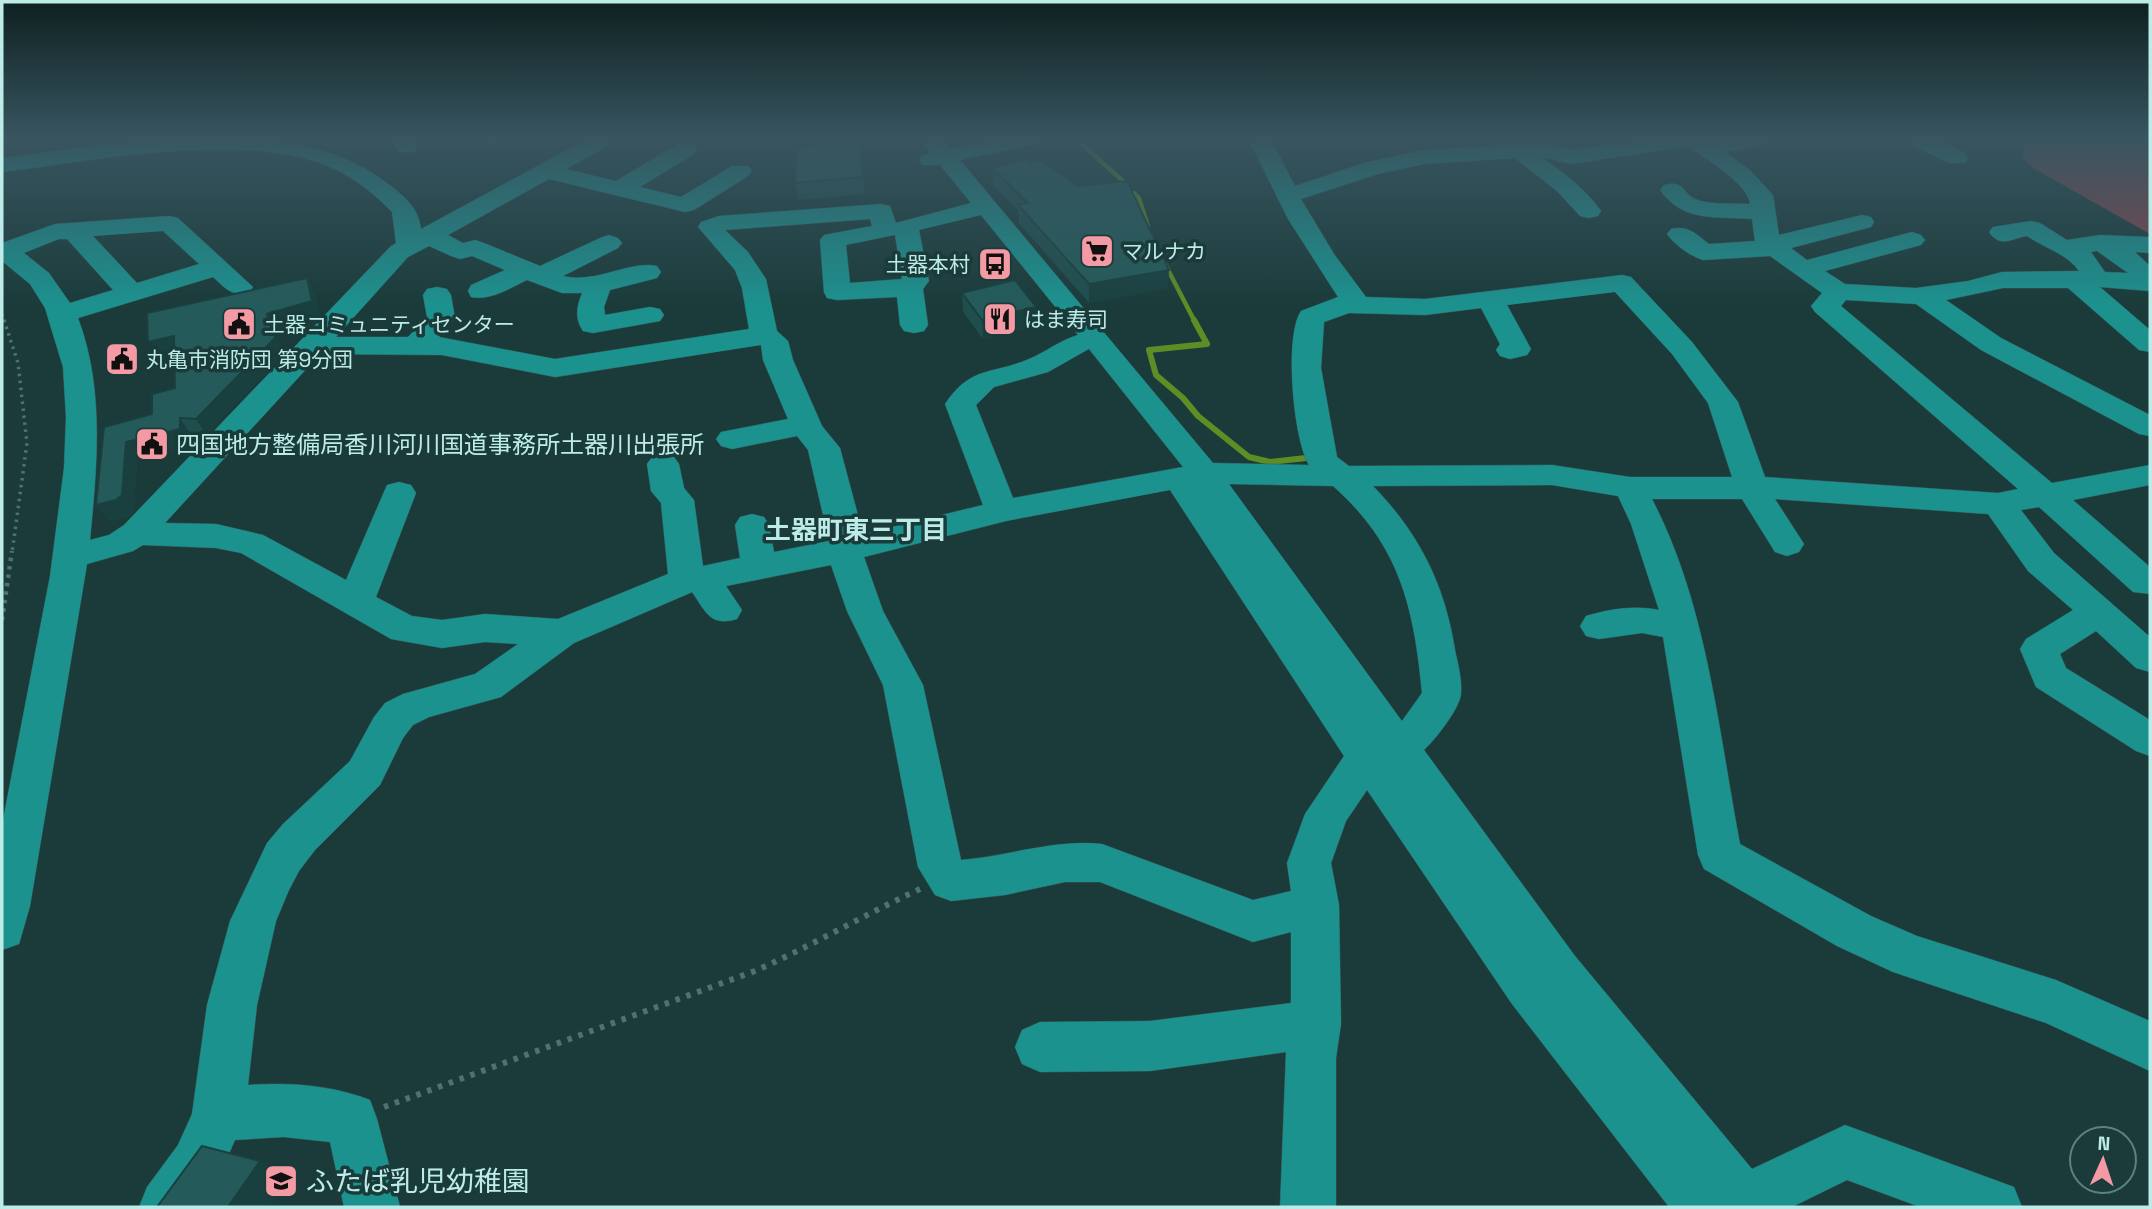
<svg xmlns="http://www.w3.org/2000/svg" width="2152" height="1209" viewBox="0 0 2152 1209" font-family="'Space Grotesk','Noto Sans JP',sans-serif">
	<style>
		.green { fill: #85454e }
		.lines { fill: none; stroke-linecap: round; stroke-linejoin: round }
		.stream-far1 { stroke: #5b8e25; stroke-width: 4.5 }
		.stream { stroke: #5b8e25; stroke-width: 6 }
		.minor-casing { stroke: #355a59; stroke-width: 1 }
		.path-far3 { stroke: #4d7371; stroke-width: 2.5; stroke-dasharray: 2.5 3.5; stroke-linecap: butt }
		.path-far2 { stroke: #4d7371; stroke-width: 3.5; stroke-dasharray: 2.5 4.5; stroke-linecap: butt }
		.path-far1 { stroke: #4d7371; stroke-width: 4.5; stroke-dasharray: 3.5 5; stroke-linecap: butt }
		.path { stroke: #4d7371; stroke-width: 6; stroke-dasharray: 4.5 7; stroke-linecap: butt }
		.minor { fill: #1c928f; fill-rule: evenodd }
		.wall { fill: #1f4e4d }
		.shaded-wall { fill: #19403f }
		.building { fill: #245b5a; stroke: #19403f; stroke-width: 2 }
		.labels { text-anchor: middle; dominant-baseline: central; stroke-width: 7; stroke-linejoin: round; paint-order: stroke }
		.far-poi-label { font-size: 21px; fill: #bcebe8; stroke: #1a3b3a; text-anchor: start }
		.poi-label { font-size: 24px; fill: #bcebe8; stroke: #1a3b3a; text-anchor: start }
		.neighbourhood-label { font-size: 26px; font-weight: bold; fill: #bcebe8; stroke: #1a3b3a }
		.near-poi-label { font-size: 28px; fill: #bcebe8; stroke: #1a3b3a; text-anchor: start }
	</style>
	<rect width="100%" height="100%" fill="#1a3b3a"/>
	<polygon class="green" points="2025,138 2125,138 2150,145 2150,234 2033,168 2023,158"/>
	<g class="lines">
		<g class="stream-far1">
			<polyline points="1075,138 1124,182"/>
			<polyline points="1134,193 1139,198 1148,227"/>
			<polyline points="1165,264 1195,322"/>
		</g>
		<polyline class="stream" points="1194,320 1207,344 1149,350 1156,375 1183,398 1198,416 1249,457 1270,462 1306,458"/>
		<g class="minor-casing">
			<g id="minor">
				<path d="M194 138C265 138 333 140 391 186 406 198 419 209 421 229L589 138H616L613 143 566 169 616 181 678 144H694L697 149 694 154 640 187 681 197 732 166H748L752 171 748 176 694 210 685 212 549 179 448 235 463 243 475 240 484 243 540 266 600 238 609 235 618 238 622 243 618 248 563 276C596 284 630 260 657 266L661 272 657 278 610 290 604 307 605 315 650 307 660 309 664 315 660 321 593 333 583 331C574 318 577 306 582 293H562L527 280C510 288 491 301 471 297L468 291 471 285 505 270 472 256 460 259 451 256 429 246 408 257 336 337H408L427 317 423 295 427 289 437 287 447 289 451 295 455 318 439 337 555 359 749 329 742 288 735 270 698 227 701 222 719 216 881 204 890 206 896 223 971 203 940 165H922L919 160 922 155 931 153 919 138H942L951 149 1002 138H1043L1040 143 960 160 1213 463 1309 465C1293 439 1284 336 1301 311L1338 297 1288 219 1248 138H1270L1295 186 1364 163 1424 150 1544 143 1571 150 1656 138H1705L1710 141 1730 138H1777L1774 143 1725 152 1750 170 1773 195 1779 235 1862 215 1871 217 1874 222 1871 227 1791 248 1807 260 1912 232 1921 235 1925 240 1921 245 1825 271 1845 284 1916 288 1968 281 2002 272 2079 271C2067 254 2045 248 2027 236 2012 238 2001 249 1989 232L1993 227 2031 221 2040 223 2067 240 2100 235 2150 237V253L2135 252 2150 266V291L2100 287 2150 330V352L2139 350 2068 288H2003L1946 300 2001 338 2150 415V436L2139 434 1981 350 1916 304 1846 300 1841 306 2052 483 2150 465V485L2073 500 2150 567V594L2133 592 2039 507 2021 510 2054 553 2150 637V672L2136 668 2096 631 2060 654 2066 668 2150 720V756L2136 751 2036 687 2020 649 2026 639 2073 610 2028 571 1988 514 1775 499 1804 544 1799 552 1787 556 1775 552 1742 499H1652C1707 605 1718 728 1740 844L1871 916 1917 936 2056 980 2150 1021V1071L2046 1023 1893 972 1837 946 1704 869 1698 855 1663 637 1642 633 1599 639 1586 636 1580 626 1586 616C1609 609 1635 605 1659 610L1631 524 1618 496 1552 485 1373 486C1419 533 1445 585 1455 650 1458 664 1462 679 1461 693 1461 707 1435 740 1424 750L1575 956 1752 1169 1845 1125 2014 1187 2022 1207H1920L1847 1180 1792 1207H1669L1512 1004 1367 790 1346 821 1331 863 1339 905 1341 1024 1336 1058V1207H1280L1286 1052 1150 1071 1040 1072 1022 1064 1015 1047 1022 1030 1040 1022 1150 1021 1291 1003V932L1253 942 1100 882H1065L1005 895 951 901 935 895 918 867 883 685 847 611 831 565 726 586 742 610 737 619C710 627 706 612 692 592L690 593 574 643 501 697 429 717 413 725 403 738 380 785 315 850 299 871 289 890 276 921 257 1005 248 1085C288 1082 332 1085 370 1100L377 1119 400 1207H344L330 1142 284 1137 235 1140 216 1183 200 1207H139L147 1187 178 1145 192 1114 207 1005 230 921 267 843 283 824 350 761 374 717 385 703 403 694 475 674 518 644 485 642 442 648 391 639 241 553 216 548 143 545 133 551 87 564 30 906 19 944 2 950V825L50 576 64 468 66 417 63 367 45 308 30 284 2 261V243L55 224 169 216 178 218 253 287 249 293C232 297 225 288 213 277L78 318C105 390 97 465 90 540L109 535 124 525 390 247 396 243 392 212C372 191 345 171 317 162 229 133 93 161 2 172V158L117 143ZM1688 146C1704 158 1748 183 1750 204 1735 203 1712 205 1698 200 1682 195 1686 179 1664 185L1660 190C1683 223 1716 216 1752 219L1755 241 1709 244C1696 234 1688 225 1671 229L1667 234C1675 245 1690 256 1703 260L1770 256 1822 293 1811 306 1815 312 2018 489 1998 493 1765 477 1738 402 1692 342 1631 277 1622 275 1425 299 1366 297 1334 254 1301 199 1378 174 1424 164 1515 158 1558 192 1580 216 1589 218 1598 216 1601 211C1586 189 1563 173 1542 157L1571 164ZM981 215 1078 335C1060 340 1046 352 1029 359 992 375 971 365 945 404L983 505 863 534 840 448 822 426 793 360 788 341 777 331 766 279 748 252 725 230 870 219 872 226 824 235 820 240 824 292 827 298 837 300 897 297 900 325 904 331 914 333 924 331 928 325 923 289 929 281 919 230ZM163 231 199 264 137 283 93 236ZM895 235 902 279 850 283 846 245ZM59 239H67L113 290 70 303 49 273 24 253ZM2097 251 2128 273 2105 272 2091 252ZM1615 292 1672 354 1708 403 1732 477H1630L1552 465 1349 466 1337 457 1321 368 1324 322 1349 313 1425 315 1481 308 1500 344 1496 350 1500 356 1510 359 1527 355 1531 349 1507 305ZM761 345 763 360 788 419 721 432 716 439 721 446 732 449 797 436 808 450 829 541 774 552 769 525 764 517 752 514 740 517 735 525 740 558 703 566 694 500 684 488 679 464 674 457 663 454 652 457 647 464 651 491 661 503 668 574 558 619 485 614 442 620 412 616 376 597 416 493 411 485 399 482 387 485 346 580 263 535 216 524 165 523 320 354 442 355 555 377ZM1089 349 1183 467 1013 498 976 405 994 387 1048 372ZM1229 484 1333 486C1400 545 1414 608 1422 693L1402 721ZM1170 490 1344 756 1305 814 1287 863 1291 891 1253 900 1102 844C1056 839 1008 856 961 860L923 685 883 611 864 557 1006 521Z"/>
				<polygon points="392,138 414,138 417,147 414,152 398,152"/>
				<path d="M481 138H503C498 146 492 146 483 144Z"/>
				<polygon points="1905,138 1933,138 1965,153 1968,158 1965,163 1949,163 1908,143"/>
			</g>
		</g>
		<polyline class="path-far3" points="2,314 5,322"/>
		<polyline class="path-far2" points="4,320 18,363 27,443 12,553"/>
		<polyline class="path-far1" points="2,620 12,551"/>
		<path class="path" d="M384 1107 755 971C811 946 864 915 920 889"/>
		<use href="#minor" class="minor"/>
	</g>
	<g class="wall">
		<polygon points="858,138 865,194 798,200 795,183"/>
		<polygon points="993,168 1168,288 1089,303 1019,223 1019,211 994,186"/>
		<polygon points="315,293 320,317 275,330 284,354 206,435 191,434 190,445 137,459 134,511 129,516 108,521 152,414 175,388 174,354 158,358"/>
		<polygon points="962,293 1037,326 983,339 963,312"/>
	</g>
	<g class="shaded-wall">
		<polygon points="1169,270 1168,288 1089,303 1089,284"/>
		<polygon points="307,278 315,293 320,317 275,330 284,354 206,435 196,419 267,314"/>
		<polygon points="1036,307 1037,326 983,339 982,320"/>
		<polygon points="174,336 184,352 158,358 148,342"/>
		<polygon points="180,418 191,434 190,445 137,459 134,511 129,516 108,521 96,505 126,442"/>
		<polygon points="260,1161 287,1182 270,1207 228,1207"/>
	</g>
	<g class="building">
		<polygon points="840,138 858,138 863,177 795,183 797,148 819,146 819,141 839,140"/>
		<polygon points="1026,159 1030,162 1041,160 1078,186 1127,181 1169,270 1089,284 1018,205 1028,203 993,168"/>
		<polygon points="307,278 312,301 267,314 275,338 196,419 180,418 180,429 126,442 122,495 116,500 96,505 104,427 152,414 152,394 175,388 174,336 148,342 147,313"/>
		<polygon points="1015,280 1036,307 982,320 962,293"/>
		<polygon points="202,1146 260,1161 228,1207 157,1207"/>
	</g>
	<linearGradient id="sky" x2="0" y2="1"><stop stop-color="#0e2020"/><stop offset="0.45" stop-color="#385560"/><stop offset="1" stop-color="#385560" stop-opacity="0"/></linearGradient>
	<rect width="2152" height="307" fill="url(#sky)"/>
	<defs>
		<g id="supermarket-square" transform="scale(1.75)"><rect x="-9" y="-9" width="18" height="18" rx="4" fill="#f49aa5" stroke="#1a3b3a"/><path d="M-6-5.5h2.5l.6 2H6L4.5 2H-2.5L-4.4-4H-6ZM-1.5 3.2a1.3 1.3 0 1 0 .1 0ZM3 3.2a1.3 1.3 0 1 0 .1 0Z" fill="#111"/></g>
		<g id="bus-square" transform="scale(1.75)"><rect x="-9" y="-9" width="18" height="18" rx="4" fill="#f49aa5" stroke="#1a3b3a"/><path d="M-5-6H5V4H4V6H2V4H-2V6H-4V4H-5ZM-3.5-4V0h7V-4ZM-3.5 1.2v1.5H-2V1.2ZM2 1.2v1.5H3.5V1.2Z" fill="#111"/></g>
		<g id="restaurant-square" transform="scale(1.75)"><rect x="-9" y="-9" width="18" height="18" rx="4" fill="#f49aa5" stroke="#1a3b3a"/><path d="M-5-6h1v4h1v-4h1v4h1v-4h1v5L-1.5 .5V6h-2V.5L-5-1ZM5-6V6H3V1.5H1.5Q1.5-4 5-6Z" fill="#111"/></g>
		<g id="civic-square" transform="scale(1.75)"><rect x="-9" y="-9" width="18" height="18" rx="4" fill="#f49aa5" stroke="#1a3b3a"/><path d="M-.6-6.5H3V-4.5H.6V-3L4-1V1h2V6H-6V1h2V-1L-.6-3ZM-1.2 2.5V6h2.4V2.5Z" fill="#111"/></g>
		<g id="school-square" transform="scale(1.75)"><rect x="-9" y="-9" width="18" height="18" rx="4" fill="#f49aa5" stroke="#1a3b3a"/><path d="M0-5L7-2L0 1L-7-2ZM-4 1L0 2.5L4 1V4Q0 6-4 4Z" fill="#111"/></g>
	</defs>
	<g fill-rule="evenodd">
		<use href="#supermarket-square" x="1097" y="251"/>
		<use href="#bus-square" x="995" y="264"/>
		<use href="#restaurant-square" x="1000" y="319"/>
		<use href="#civic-square" x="239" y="324"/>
		<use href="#civic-square" x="122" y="359"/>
		<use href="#civic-square" x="152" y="444"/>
		<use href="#school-square" x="281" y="1181"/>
	</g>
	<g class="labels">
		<g class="far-poi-label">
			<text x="1122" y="251">マルナカ</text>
			<text x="970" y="264" text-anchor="end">土器本村</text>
			<text x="1024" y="319">はま寿司</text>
			<text x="264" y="324">土器コミュニティセンター</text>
			<text x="146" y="359">丸亀市消防団 第9分団</text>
		</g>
		<g class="poi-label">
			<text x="176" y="444">四国地方整備局香川河川国道事務所土器川出張所</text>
		</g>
		<g class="neighbourhood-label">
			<text x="856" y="530">土器町東三丁目</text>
		</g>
		<g class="near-poi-label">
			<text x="306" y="1181">ふたば乳児幼稚園</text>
		</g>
	</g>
	<rect width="2152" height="1209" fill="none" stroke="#bcebe8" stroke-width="7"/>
	<g transform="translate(2103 1160) rotate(3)"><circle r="33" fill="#1a3b3a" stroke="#5b8180" stroke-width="2"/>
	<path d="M0-5L12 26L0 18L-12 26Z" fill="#f49aa5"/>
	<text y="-10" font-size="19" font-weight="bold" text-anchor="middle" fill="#bcebe8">N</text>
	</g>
</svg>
